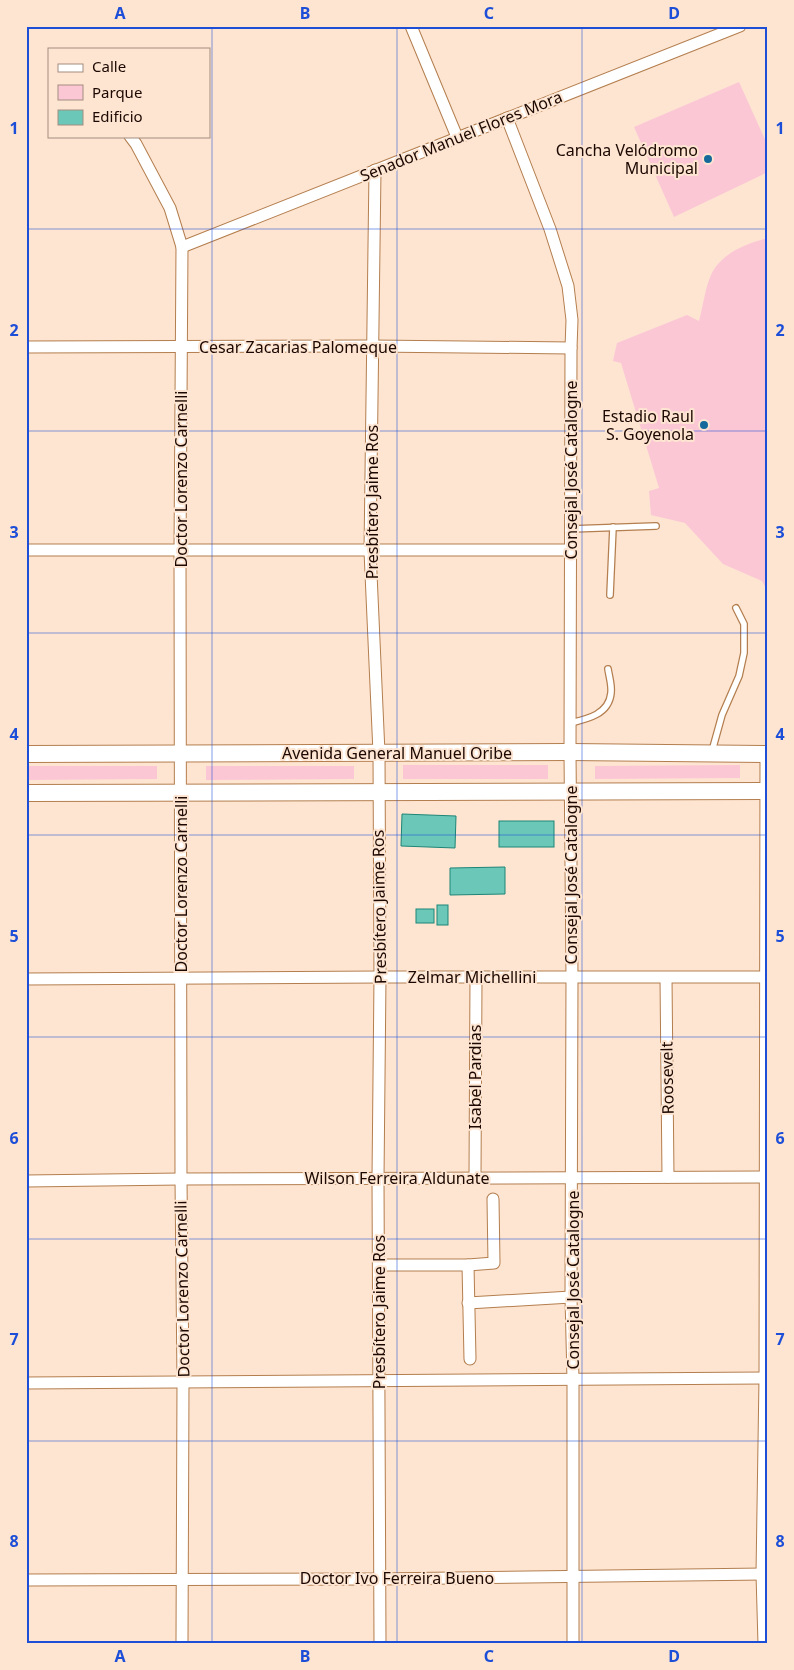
<svg xmlns="http://www.w3.org/2000/svg" width="794" height="1670" viewBox="0 0 794 1670" font-family="'Noto Sans',sans-serif">
	<style>
		.green { fill: #fcc7d5 }
		.building { fill: #6bc8b8; stroke: #1e8577 }
		.lines { fill: none; stroke-linecap: round; stroke-linejoin: round }
		.lane-casing { stroke: #b47e4e; stroke-width: 8 }
		.street-casing { stroke: #b47e4e; stroke-width: 13 }
		.secondary-casing { stroke: #b47e4e; stroke-width: 18 }
		.lane { stroke: #fff; stroke-width: 5.5 }
		.street { stroke: #fff; stroke-width: 11 }
		.secondary { stroke: #fff; stroke-width: 16 }
		.grid { fill: none; stroke: #1d4ed8; stroke-width: 1; stroke-opacity: 0.55 }
		.poi-dot { fill: #166a9b; stroke: #fde5d2; stroke-width: 2 }
		.labels { text-anchor: middle; dominant-baseline: central; stroke-width: 4; stroke-linejoin: round; paint-order: stroke }
		.street-label { font-size: 16px; fill: #1c0800; stroke: #fde5d2 }
		.poi-label { font-size: 16px; fill: #1c0800; stroke: #fde5d2; text-anchor: end }
		.neatline { fill: none; stroke: #1d4ed8; stroke-width: 2 }
		.grid-label { font-size: 16px; text-anchor: middle; font-weight: bold; fill: #1d4ed8 }
	</style>
	<rect width="100%" height="100%" fill="#fde5d2"/>
	<g class="green">
		<polygon points="739,82 768,146 768,172 674,217 634,127"/>
		<path d="M768 238V592L762 581 723 564 685 523 651 515 649 491 659 488 621 363 613 361 617 343 687 315 699 321C703 307 705 288 711 275 721 253 746 244 768 238Z"/>
		<rect x="403" y="765" width="145" height="14"/>
		<polygon points="740,765 740,778 595,779 595,766"/>
		<polygon points="26,766 157,766 157,779 26,780"/>
		<polygon points="206,766 354,766 354,779 206,780"/>
	</g>
	<g class="building">
		<polygon points="402,814 456,816 455,848 401,846"/>
		<rect x="499" y="821" width="55" height="26"/>
		<polygon points="505,867 505,894 450,895 450,868"/>
		<rect x="437" y="905" width="11" height="20"/>
		<rect x="416" y="909" width="18" height="14"/>
	</g>
	<g class="lines">
		<g class="lane-casing">
			<g id="lane">
				<polyline points="570,529 656,526"/>
				<polyline points="610,595 613,527"/>
				<path d="M570 723C588 719 609 714 611 693 612 685 609 676 608 669"/>
				<polyline points="712,751 722,715 739,676 744,653 744,624 736,608"/>
			</g>
		</g>
		<g class="street-casing">
			<g id="street">
				<polyline points="411,26 457,137"/>
				<polyline points="507,118 550,229 568,286 572,320 571,348 570,752 572,977 571,1297 573,1380 573,1644"/>
				<polyline points="130,136 136,144 170,208 182,247 180,551 181,1179 183,1382 182,1644"/>
				<polyline points="375,170 370,551 379,753 380,977 378,1179 380,1644"/>
				<polyline points="182,247 740,26"/>
				<polyline points="26,347 373,346 571,348"/>
				<polyline points="26,550 570,550"/>
				<polyline points="666,978 668,1177"/>
				<polyline points="26,979 380,977 768,977"/>
				<polyline points="475,1177 476,977"/>
				<polyline points="26,1181 181,1179 768,1177"/>
				<polyline points="379,1265 468,1265 494,1263 493,1199"/>
				<polyline points="468,1265 470,1359"/>
				<polyline points="468,1303 571,1297"/>
				<polyline points="26,1383 768,1378"/>
				<polyline points="26,1580 379,1579 768,1574"/>
				<polyline points="764,1644 762,1574 765,1378 766,754"/>
			</g>
		</g>
		<g class="secondary-casing">
			<g id="secondary">
				<polyline points="26,754 570,752 768,754"/>
				<polyline points="26,793 768,791"/>
			</g>
		</g>
		<use href="#lane" class="lane"/>
		<use href="#street" class="street"/>
		<use href="#secondary" class="secondary"/>
	</g>
	<path class="grid" d="M212 26V1644M397 26V1644M582 26V1644M26 229H768M26 431H768M26 633H768M26 835H768M26 1037H768M26 1239H768M26 1441H768"/>
	<g class="poi-dot">
		<circle cx="708" cy="159" r="5"/>
		<circle cx="704" cy="425" r="5"/>
	</g>
	<g class="labels">
		<g class="street-label">
			<text transform="translate(461 136) rotate(-22)">Senador Manuel Flores Mora</text>
			<text x="298" y="347">Cesar Zacarias Palomeque</text>
			<text transform="translate(571 470) rotate(-90)">Consejal José Catalogne</text>
			<text transform="translate(181 479) rotate(-90)">Doctor Lorenzo Carnelli</text>
			<text transform="translate(372 502) rotate(-90)">Presbítero Jaime Ros</text>
			<text x="397" y="753">Avenida General Manuel Oribe</text>
			<text transform="translate(571 875) rotate(-90)">Consejal José Catalogne</text>
			<text transform="translate(181 884) rotate(-90)">Doctor Lorenzo Carnelli</text>
			<text transform="translate(379 907) rotate(-91)">Presbítero Jaime Ros</text>
			<text x="472" y="977">Zelmar Michellini</text>
			<text transform="translate(475 1077) rotate(-90)">Isabel Pardias</text>
			<text transform="translate(667 1078) rotate(-91)">Roosevelt</text>
			<text x="397" y="1178">Wilson Ferreira Aldunate</text>
			<text transform="translate(573 1280) rotate(-90)">Consejal José Catalogne</text>
			<text transform="translate(182 1289) rotate(-91)">Doctor Lorenzo Carnelli</text>
			<text transform="translate(379 1312) rotate(-90)">Presbítero Jaime Ros</text>
			<text x="397" y="1578">Doctor Ivo Ferreira Bueno</text>
		</g>
		<g class="poi-label">
			<text x="698" y="150">Cancha Velódromo<tspan x="698" dy="18">Municipal</tspan></text>
			<text x="694" y="416">Estadio Raul<tspan x="694" dy="18">S. Goyenola</tspan></text>
		</g>
	</g>
	<rect width="794" height="1670" fill="none" stroke="#fde5d2" stroke-width="55"/>
	<rect x="48" y="48" width="162" height="90" fill="#fde5d2" stroke="#a38d7e"/>
	<rect x="58" y="64" width="25" height="8" fill="#ffffff" stroke="#a38d7e"/>
	<text x="92" y="72" font-size="15" fill="#1c0800">Calle</text>
	<rect x="58" y="85" width="25" height="15" fill="#fcc7d5" stroke="#a38d7e"/>
	<text x="92" y="98" font-size="15" fill="#1c0800">Parque</text>
	<rect x="58" y="110" width="25" height="15" fill="#6bc8b8" stroke="#a38d7e"/>
	<text x="92" y="122" font-size="15" fill="#1c0800">Edificio</text>
	<rect x="28" y="28" width="738" height="1614" class="neatline"/>
	<g class="grid-label">
		<text x="120" y="19">A</text>
		<text x="305" y="19">B</text>
		<text x="489" y="19">C</text>
		<text x="674" y="19">D</text>
		<text x="14" y="134">1</text>
		<text x="780" y="134">1</text>
		<text x="14" y="336">2</text>
		<text x="780" y="336">2</text>
		<text x="14" y="538">3</text>
		<text x="780" y="538">3</text>
		<text x="14" y="740">4</text>
		<text x="780" y="740">4</text>
		<text x="14" y="942">5</text>
		<text x="780" y="942">5</text>
		<text x="14" y="1144">6</text>
		<text x="780" y="1144">6</text>
		<text x="14" y="1345">7</text>
		<text x="780" y="1345">7</text>
		<text x="14" y="1547">8</text>
		<text x="780" y="1547">8</text>
		<text x="120" y="1662">A</text>
		<text x="305" y="1662">B</text>
		<text x="489" y="1662">C</text>
		<text x="674" y="1662">D</text>
	</g>
</svg>
